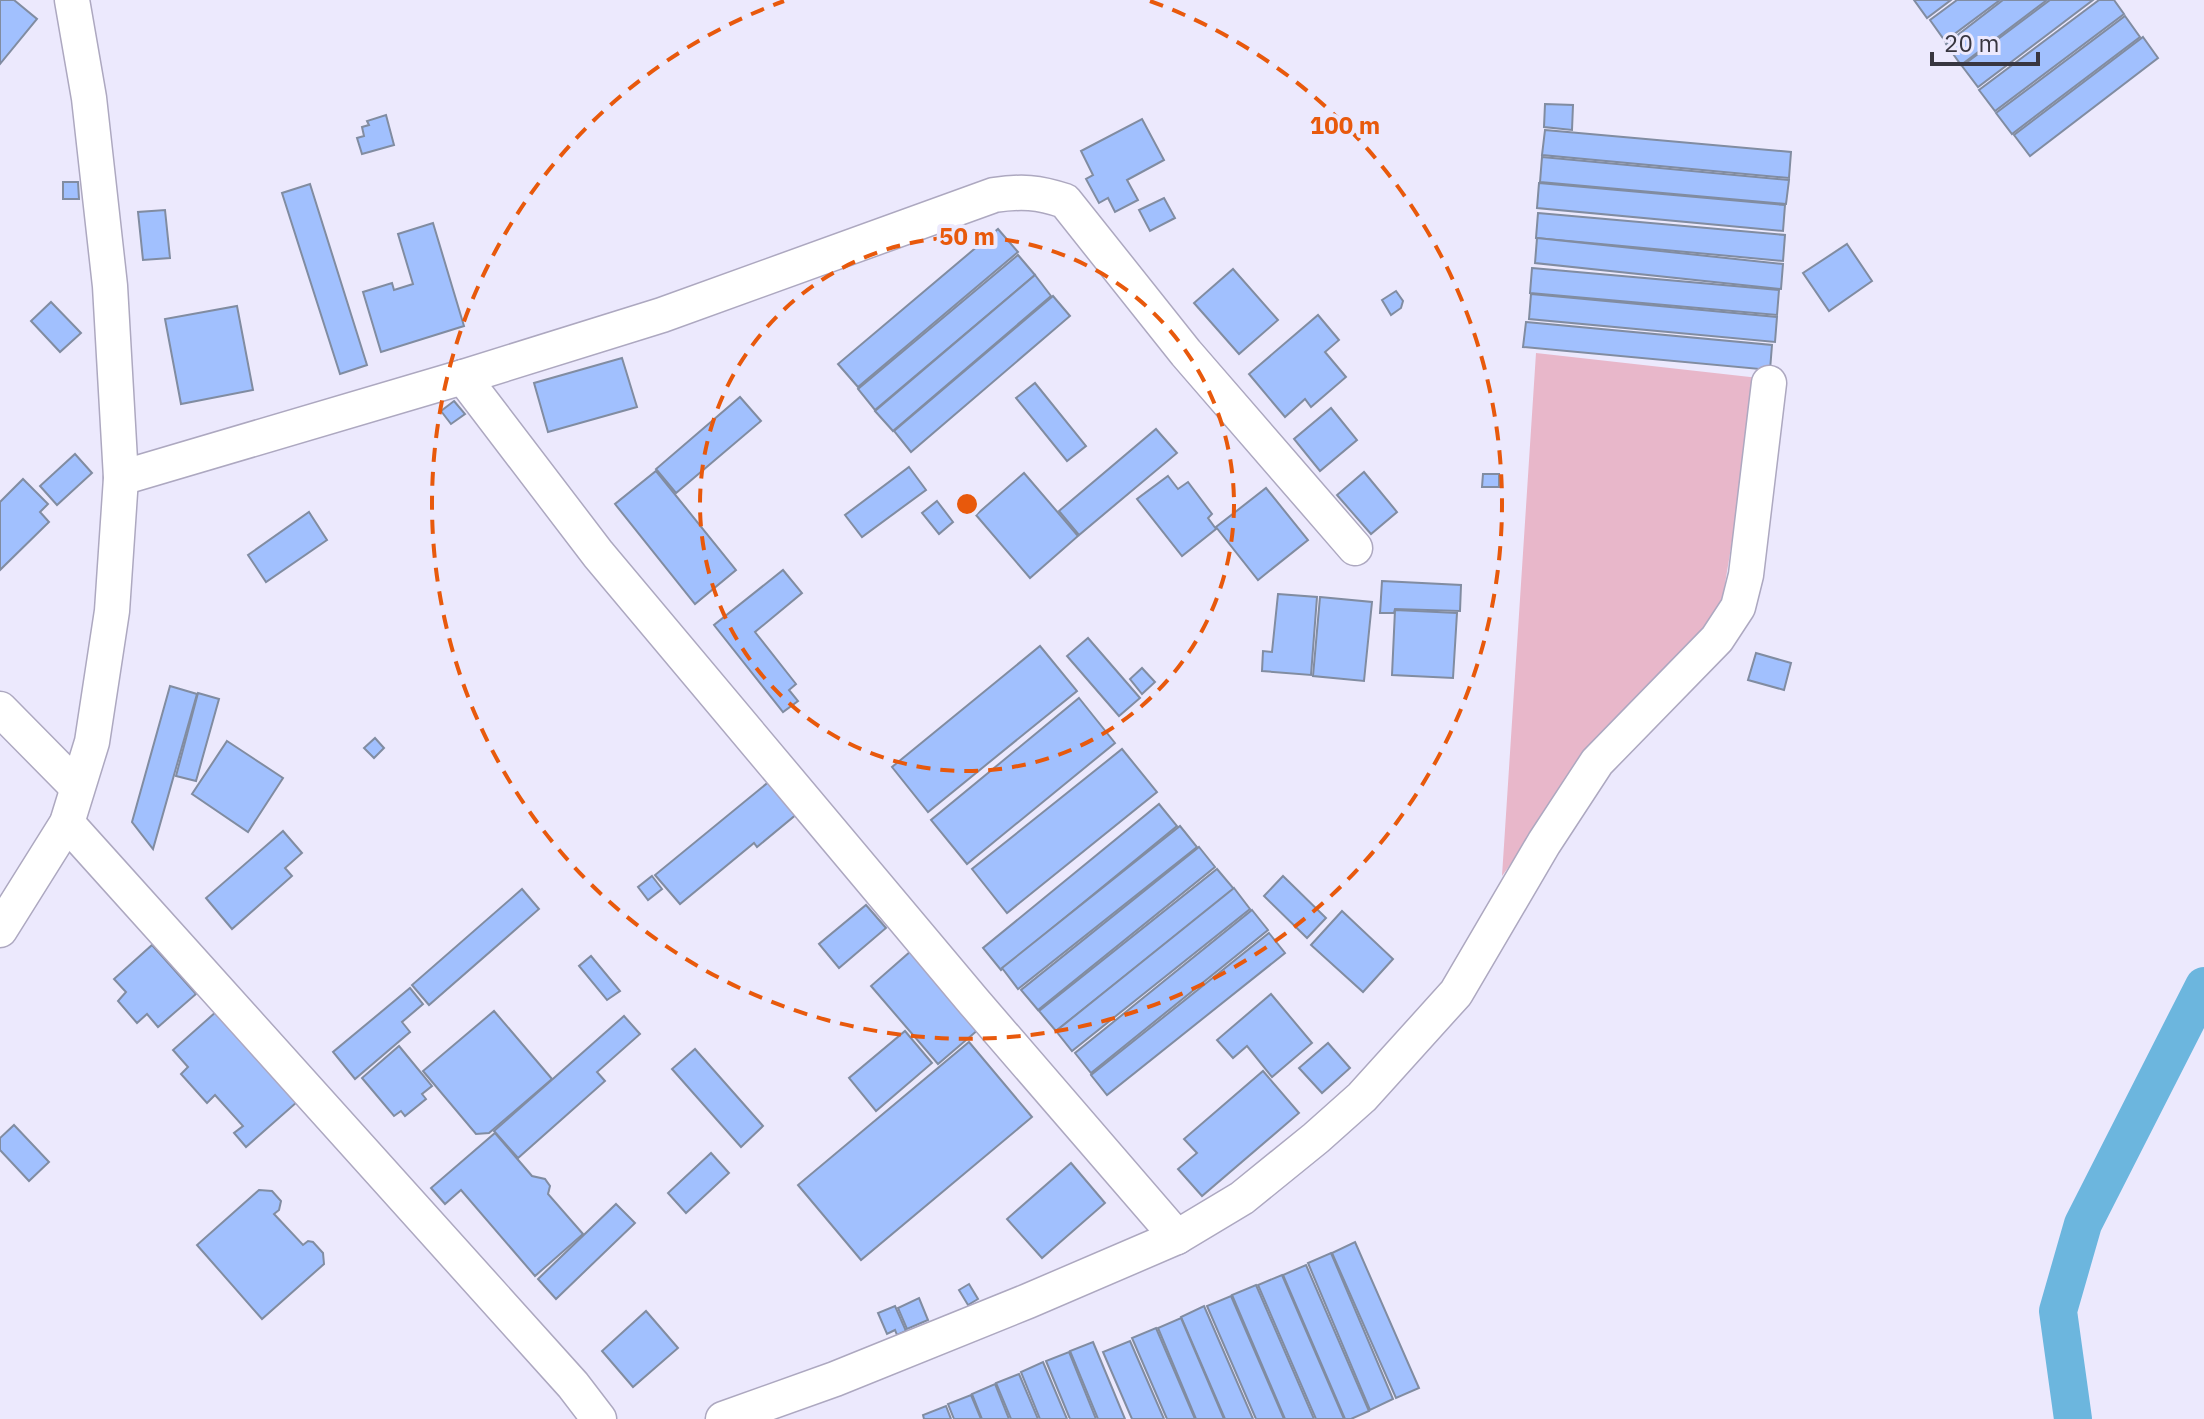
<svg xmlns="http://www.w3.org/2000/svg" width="2204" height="1419" viewBox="0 0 2204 1419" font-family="'IBM Plex Sans',sans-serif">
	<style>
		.green { fill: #e8b7ca }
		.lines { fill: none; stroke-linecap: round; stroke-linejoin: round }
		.canal { stroke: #6cb6de; stroke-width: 38 }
		.building { fill: #a1c0fe; stroke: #818ca1; stroke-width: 2 }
		.street-casing { stroke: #ada8c0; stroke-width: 37 }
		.street { stroke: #fff; stroke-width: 34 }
		.ring { fill: none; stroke: #e8590c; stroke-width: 4; stroke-dasharray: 14 10 }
		.centre { fill: #e8590c; stroke: #ece9fd; stroke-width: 4 }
		.ring-label { font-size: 24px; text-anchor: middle; font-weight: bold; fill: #e8590c; stroke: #ece9fd; stroke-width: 8; stroke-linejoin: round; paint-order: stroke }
	</style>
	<rect width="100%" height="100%" fill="#ece9fd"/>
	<polygon class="green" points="1536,353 1759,378 1718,626 1558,799 1502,876"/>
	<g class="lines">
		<polyline class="canal" points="2073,1419 2058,1311 2083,1224 2204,986"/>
	</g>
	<g class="building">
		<polygon points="0,0 14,0 37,19 0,64"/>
		<polygon points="1914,0 1951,0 1927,18"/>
		<polygon points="1957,0 2000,0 1945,41 1930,20"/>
		<polygon points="2003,0 2047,0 1961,65 1946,44"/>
		<polygon points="2050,0 2093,0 1978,87 1962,66"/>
		<polygon points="2099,0 2114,0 2124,14 1995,111 1979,90"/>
		<polygon points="2125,16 2140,37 2012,134 1996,113"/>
		<polygon points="2143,37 2158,58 2030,156 2014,135"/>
		<polygon points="1545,104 1573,105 1572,130 1544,127"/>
		<polygon points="386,115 394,145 362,154 357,138 364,136 362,127 369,125 367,121"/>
		<polygon points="1142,119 1164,160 1127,180 1138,200 1115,212 1108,198 1099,203 1086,179 1093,175 1081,151"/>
		<polygon points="1545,130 1791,152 1789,178 1542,155"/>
		<polygon points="1542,157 1789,180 1786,204 1540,182"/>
		<polygon points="63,182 78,182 79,199 63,199"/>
		<polygon points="1539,183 1785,205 1783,231 1537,208"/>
		<polygon points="310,184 367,365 340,374 282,193"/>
		<polygon points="1164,198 1175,218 1150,231 1139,210"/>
		<polygon points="165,210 170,258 143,260 138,212"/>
		<polygon points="1538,213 1785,235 1783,261 1536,238"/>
		<polygon points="433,223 464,326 381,352 363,292 392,283 394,290 413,284 398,234"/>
		<polygon points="998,229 1018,252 858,387 838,364"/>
		<polygon points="1537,238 1783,264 1781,289 1535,263"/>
		<polygon points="1847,244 1872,281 1829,311 1803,273"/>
		<polygon points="1018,255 1035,275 875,410 858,389"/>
		<polygon points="1532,268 1779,290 1777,315 1530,293"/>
		<polygon points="1233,269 1278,320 1239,354 1194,303"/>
		<polygon points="1035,275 1051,296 893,431 875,411"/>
		<polygon points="1396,291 1403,301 1401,308 1391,315 1382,300"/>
		<polygon points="1531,294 1777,317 1775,342 1529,319"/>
		<polygon points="1053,296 1070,316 911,452 894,431"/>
		<polygon points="51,302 81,333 60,352 31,321"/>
		<polygon points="237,306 253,390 181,404 165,319"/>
		<polygon points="1318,315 1339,340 1325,352 1346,377 1311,407 1305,399 1285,417 1249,374"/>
		<polygon points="1526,322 1772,345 1770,370 1523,347"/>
		<polygon points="622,358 637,407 548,432 534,383"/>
		<polygon points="1035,383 1086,446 1067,461 1016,398"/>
		<polygon points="740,397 761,421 676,493 656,469"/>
		<polygon points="454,401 465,414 451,424 441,411"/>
		<polygon points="1331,408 1357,440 1320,471 1294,439"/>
		<polygon points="1156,429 1177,453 1079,535 1059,511"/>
		<polygon points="75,454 92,473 57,505 40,486"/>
		<polygon points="909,467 926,490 862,537 845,515"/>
		<polygon points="656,471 736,570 695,604 615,504"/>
		<polygon points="1364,472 1397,512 1371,534 1337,495"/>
		<polygon points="1024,473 1078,536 1030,578 976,515"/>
		<polygon points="1483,474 1499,474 1499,487 1482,487"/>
		<polygon points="1168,476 1178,489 1188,482 1212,514 1208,518 1216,529 1182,556 1137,499"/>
		<polygon points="23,479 48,504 40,512 49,522 0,570 0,502"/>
		<polygon points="1266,488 1308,540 1258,580 1216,527"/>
		<polygon points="937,501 953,522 939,534 922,513"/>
		<polygon points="309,512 327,540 266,582 248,555"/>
		<polygon points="783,570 802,593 755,632 796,684 789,690 798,701 783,712 714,625"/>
		<polygon points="1382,581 1461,585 1460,611 1395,609 1394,613 1380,613"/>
		<polygon points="1278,594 1317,597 1311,675 1262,671 1263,651 1272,652"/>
		<polygon points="1320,597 1372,602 1364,681 1313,676"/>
		<polygon points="1395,610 1457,613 1453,678 1392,675"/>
		<polygon points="1088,638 1140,698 1119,716 1067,656"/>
		<polygon points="1040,646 1077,691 928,812 892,767"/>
		<polygon points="1756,653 1791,663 1784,690 1748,680"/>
		<polygon points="1142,668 1155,682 1142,694 1130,679"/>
		<polygon points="170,686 197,694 153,849 132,822"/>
		<polygon points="198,693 219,699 196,781 176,776"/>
		<polygon points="1079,698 1115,743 967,864 931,820"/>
		<polygon points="375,738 384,748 374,758 364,748"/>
		<polygon points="227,741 283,778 248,832 192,794"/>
		<polygon points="1122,749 1157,792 1007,913 972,869"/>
		<polygon points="771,780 798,813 757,847 754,843 680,904 655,875"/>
		<polygon points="1159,804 1177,826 1001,970 983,948"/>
		<polygon points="1180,826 1197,847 1018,989 1002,968"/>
		<polygon points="283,831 302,853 285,868 292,876 232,929 206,898"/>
		<polygon points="1199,847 1215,867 1038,1010 1021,990"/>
		<polygon points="1217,869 1234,889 1056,1031 1039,1011"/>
		<polygon points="652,876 662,889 648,900 638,887"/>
		<polygon points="1283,876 1326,918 1307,938 1264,896"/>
		<polygon points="1234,888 1250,909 1072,1051 1056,1031"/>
		<polygon points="522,889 539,909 429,1005 412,985"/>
		<polygon points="866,905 886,928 839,968 819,944"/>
		<polygon points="1252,910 1268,930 1091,1073 1075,1053"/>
		<polygon points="1342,911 1393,959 1363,992 1311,945"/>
		<polygon points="1269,933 1285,953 1107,1095 1091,1075"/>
		<polygon points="152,945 196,994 158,1027 147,1014 137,1023 118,1001 126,992 114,979"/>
		<polygon points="911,951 979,1029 938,1064 871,986"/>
		<polygon points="591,956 620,991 607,1000 579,966"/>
		<polygon points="410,988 423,1004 402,1022 410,1032 355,1079 333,1052"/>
		<polygon points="1271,994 1312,1043 1272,1077 1247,1046 1233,1058 1217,1040"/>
		<polygon points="217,1011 297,1102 246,1147 234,1133 243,1126 215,1095 207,1103 181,1074 188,1067 173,1050"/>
		<polygon points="494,1011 552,1079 489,1133 476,1134 423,1071"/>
		<polygon points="624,1016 640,1034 597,1072 605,1081 518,1158 494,1131"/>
		<polygon points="905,1031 932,1063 876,1111 849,1078"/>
		<polygon points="969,1042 1032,1117 861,1260 798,1185"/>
		<polygon points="1328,1043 1350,1068 1322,1093 1299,1068"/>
		<polygon points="399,1046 432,1086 422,1094 426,1099 405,1116 401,1111 394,1116 362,1078"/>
		<polygon points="695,1049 763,1126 741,1147 672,1069"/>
		<polygon points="1263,1071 1299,1113 1202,1196 1178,1169 1197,1153 1184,1139"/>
		<polygon points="14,1125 49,1162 29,1181 0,1150 0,1138"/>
		<polygon points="495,1133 532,1176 545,1179 550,1186 548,1194 583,1234 535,1276 461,1190 445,1204 431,1188"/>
		<polygon points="711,1153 729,1173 686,1213 668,1193"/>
		<polygon points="1071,1163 1105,1203 1042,1258 1007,1219"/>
		<polygon points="259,1190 272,1191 281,1201 279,1210 274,1214 303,1245 308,1241 313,1242 323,1253 324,1264 262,1319 197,1245"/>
		<polygon points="616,1204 635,1223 556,1299 538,1279"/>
		<polygon points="1355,1242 1419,1388 1396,1398 1332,1253"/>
		<polygon points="1331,1253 1393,1399 1370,1410 1308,1263"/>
		<polygon points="1306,1265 1369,1411 1351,1419 1345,1419 1283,1275"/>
		<polygon points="1282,1275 1344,1419 1316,1419 1258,1285"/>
		<polygon points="969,1284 978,1299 968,1305 959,1290"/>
		<polygon points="1256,1285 1314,1419 1285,1419 1232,1295"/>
		<polygon points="1231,1296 1284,1419 1256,1419 1207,1306"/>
		<polygon points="919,1298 928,1320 907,1329 898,1308"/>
		<polygon points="895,1306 906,1331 897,1335 895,1330 887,1334 878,1313"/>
		<polygon points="1204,1306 1253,1419 1225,1419 1181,1317"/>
		<polygon points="646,1311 678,1348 633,1387 602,1351"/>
		<polygon points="1181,1318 1224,1419 1196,1419 1158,1328"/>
		<polygon points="1156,1328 1195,1419 1167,1419 1132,1338"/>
		<polygon points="1130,1341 1164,1419 1132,1419 1103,1352"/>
		<polygon points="1093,1342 1125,1419 1098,1419 1070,1351"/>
		<polygon points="1069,1352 1096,1419 1070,1419 1046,1361"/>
		<polygon points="1043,1362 1067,1419 1040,1419 1021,1372"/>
		<polygon points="1019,1374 1038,1419 1011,1419 996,1383"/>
		<polygon points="995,1384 1009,1419 982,1419 972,1394"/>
		<polygon points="971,1395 981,1419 954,1419 948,1404"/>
		<polygon points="946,1406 951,1419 924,1419 923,1415"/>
	</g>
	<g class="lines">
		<g class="street-casing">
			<g id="street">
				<polyline points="463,377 598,554 974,1002 1177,1237"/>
				<path d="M121 478 463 377 662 315 994 195C1022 191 1038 192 1065 201L1186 353 1355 548"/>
				<polyline points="0,709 77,787"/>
				<polyline points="67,823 573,1385 599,1419"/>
				<polyline points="0,930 67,823 92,742 112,611 121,478 110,286 89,98 72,0"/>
				<polyline points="723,1419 835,1379 1028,1301 1177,1237 1242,1198 1316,1138 1362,1097 1456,993 1544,843 1597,762 1717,639 1738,607 1746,575 1769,383"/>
			</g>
		</g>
		<use href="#street" class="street"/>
	</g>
	<g class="ring">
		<circle cx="967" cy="504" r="267"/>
		<path d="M1150 1A535 535 0 1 1 784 1"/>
	</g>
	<circle cx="967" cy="504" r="12" class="centre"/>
	<g class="ring-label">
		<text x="1345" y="134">100 m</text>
		<text x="967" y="245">50 m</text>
	</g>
	<path d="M1932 52v12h106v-12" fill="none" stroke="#383640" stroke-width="4"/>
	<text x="1944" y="52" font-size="24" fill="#383640" stroke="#ece9fd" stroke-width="6" paint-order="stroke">20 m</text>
</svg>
